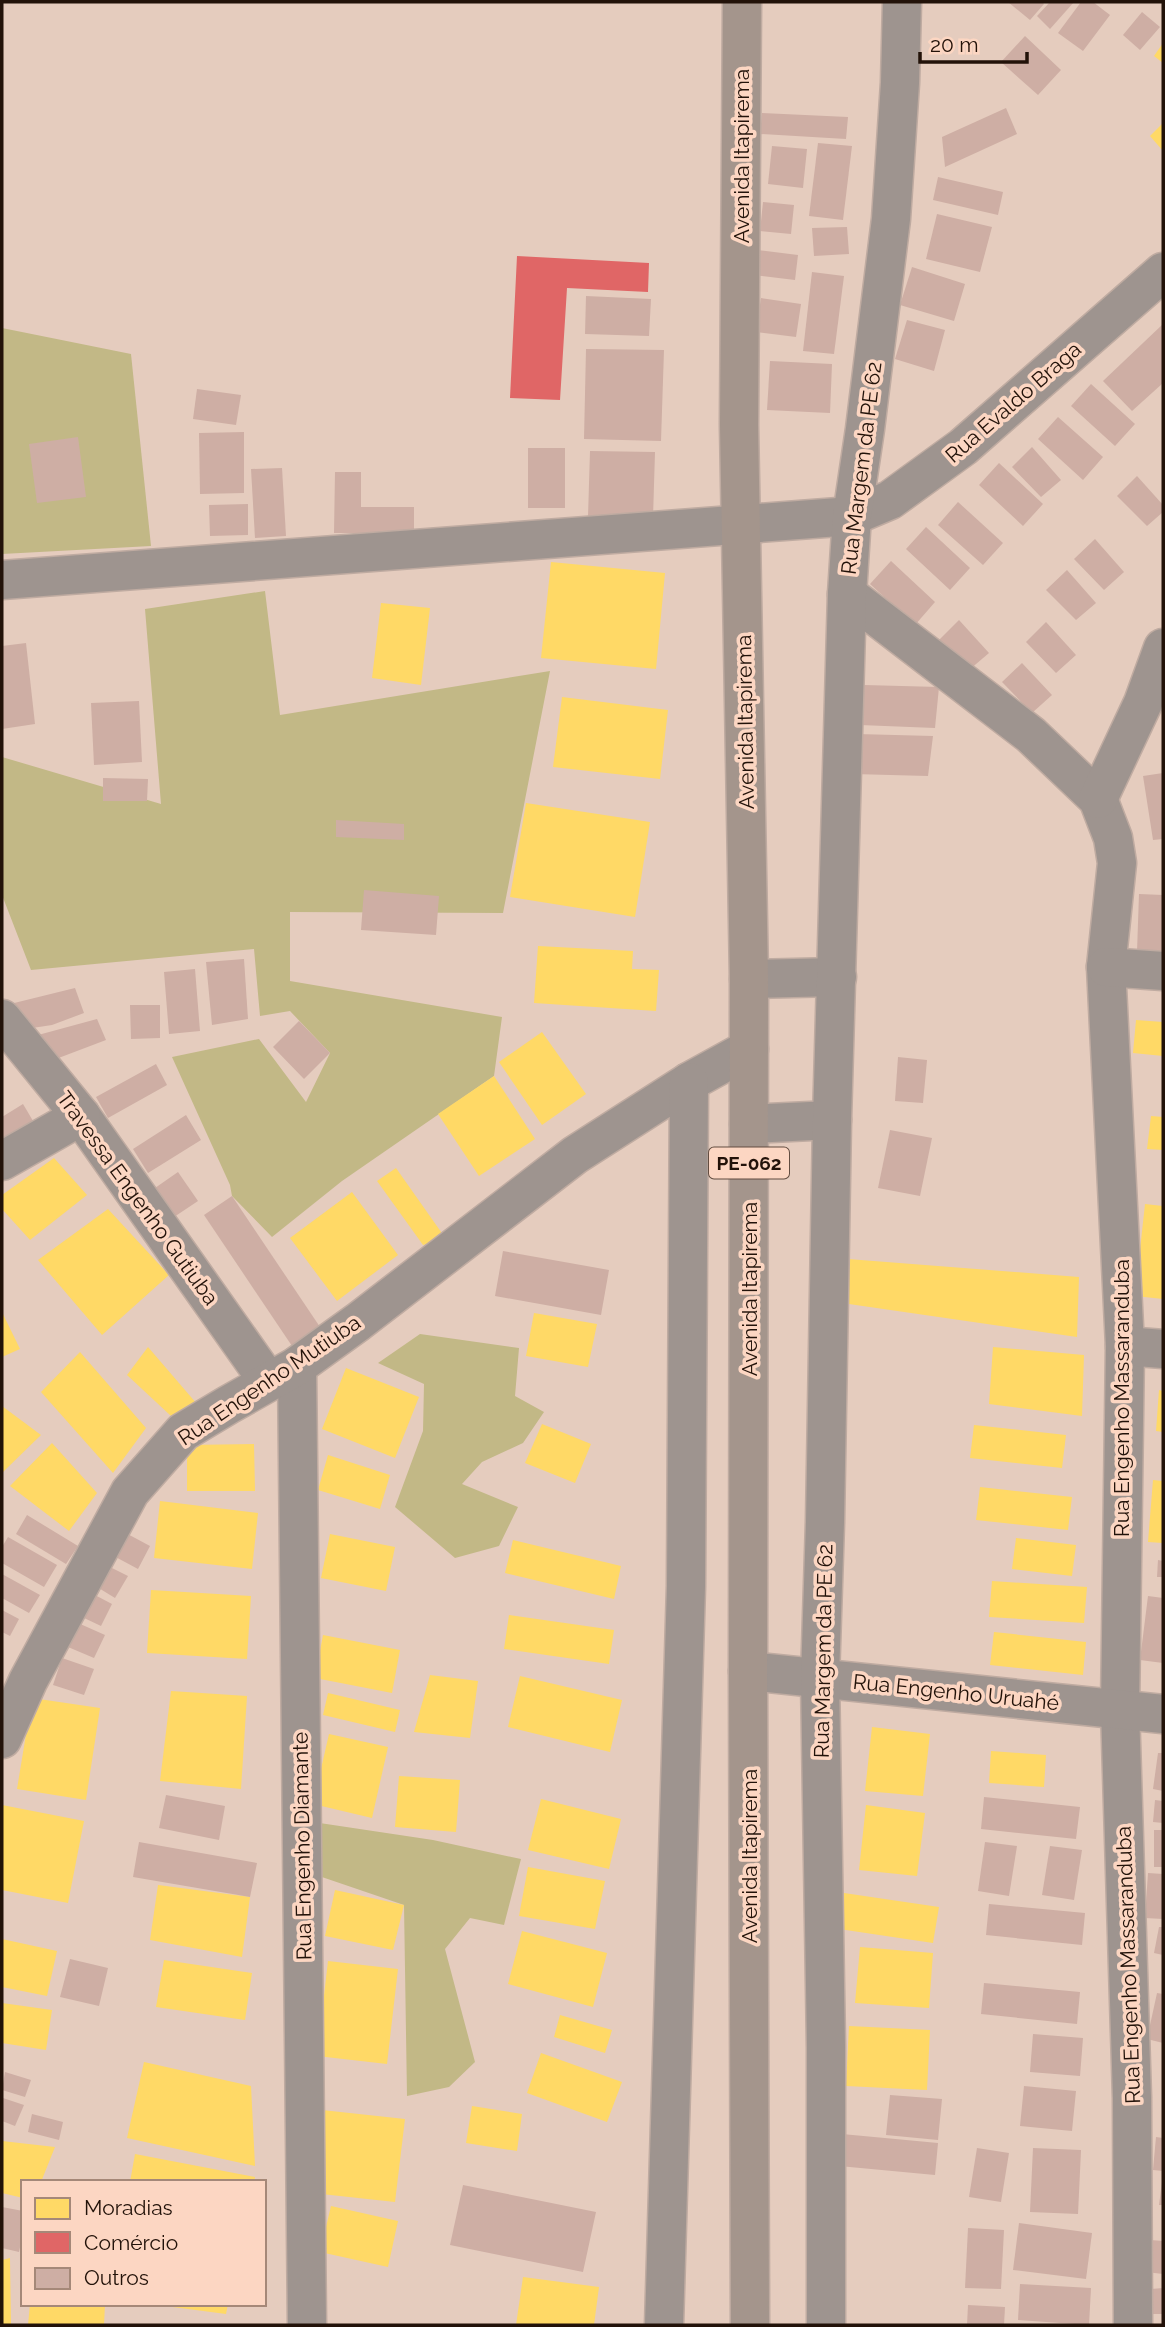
<svg xmlns="http://www.w3.org/2000/svg" width="1165" height="2327" viewBox="0 0 1165 2327" font-family="Raleway,sans-serif">
	<style>
		.green { fill: #c2b886 }
		.homes { fill: #ffd966 }
		.shops { fill: #e06666 }
		.building { fill: #ceaea4 }
		.lines { fill: none; stroke-linecap: round; stroke-linejoin: round }
		.minor-casing { stroke: #bfaba1; stroke-width: 41 }
		.major-casing { stroke: #bfaba1; stroke-width: 41 }
		.minor { stroke: #9e948f; stroke-width: 38 }
		.major { stroke: #a4958c; stroke-width: 38 }
		.labels { text-anchor: middle; dominant-baseline: central; stroke-width: 7; stroke-linejoin: round; paint-order: stroke }
		.shield { fill: #fcd6c2; stroke: #634d40; stroke-width: 2 }
		.shield-label { font-size: 19px; font-weight: bold; fill: #221209 }
		.street-label { font-size: 21px; fill: #221209; stroke: #fcd6c2 }
	</style>
	<rect width="100%" height="100%" fill="#e5ccbe"/>
	<g class="green">
		<polygon points="2,328 131,354 151,546 2,554"/>
		<polygon points="265,591 280,715 550,671 503,913 290,912 290,981 502,1017 494,1076 342,1181 272,1237 232,1196 230,1185 172,1057 259,1039 306,1102 330,1053 290,1011 260,1016 254,949 31,970 2,895 2,757 161,804 145,609"/>
		<polygon points="420,1334 519,1348 515,1396 544,1412 523,1443 482,1462 462,1484 518,1507 499,1546 455,1558 395,1507 423,1431 424,1384 378,1363"/>
		<polygon points="313,1822 433,1840 521,1859 504,1925 470,1918 445,1949 475,2062 449,2087 407,2096 404,1905 316,1875"/>
	</g>
	<g class="homes">
		<polygon points="1163,43 1163,63 1154,56"/>
		<polygon points="1163,123 1163,151 1150,136"/>
		<polygon points="551,562 665,573 656,669 541,658"/>
		<polygon points="381,603 430,608 421,685 372,678"/>
		<polygon points="562,697 668,710 660,779 553,767"/>
		<polygon points="526,803 650,822 635,917 510,897"/>
		<polygon points="538,946 633,951 632,969 659,970 656,1011 534,1003"/>
		<polygon points="1136,1020 1163,1022 1163,1056 1133,1053"/>
		<polygon points="542,1032 586,1094 542,1125 499,1062"/>
		<polygon points="494,1076 535,1139 479,1176 438,1114"/>
		<polygon points="1151,1116 1163,1117 1163,1150 1147,1149"/>
		<polygon points="54,1158 87,1195 30,1240 2,1209 2,1195"/>
		<polygon points="396,1168 446,1239 423,1245 377,1181"/>
		<polygon points="352,1192 398,1255 337,1301 290,1238"/>
		<polygon points="1145,1204 1163,1206 1163,1299 1135,1296"/>
		<polygon points="108,1209 169,1275 102,1335 38,1260"/>
		<polygon points="848,1259 1079,1277 1077,1337 842,1303"/>
		<polygon points="2,1312 20,1349 2,1357"/>
		<polygon points="534,1313 597,1324 588,1367 526,1356"/>
		<polygon points="148,1347 197,1404 171,1416 127,1375"/>
		<polygon points="993,1347 1084,1355 1082,1416 989,1404"/>
		<polygon points="80,1352 146,1428 113,1473 41,1392"/>
		<polygon points="346,1368 419,1397 395,1458 322,1429"/>
		<polygon points="1159,1390 1163,1391 1163,1432 1156,1431"/>
		<polygon points="2,1406 41,1435 2,1473"/>
		<polygon points="542,1424 591,1444 575,1483 525,1463"/>
		<polygon points="974,1425 1066,1435 1062,1468 970,1458"/>
		<polygon points="52,1443 97,1493 69,1531 10,1486"/>
		<polygon points="254,1444 255,1491 187,1491 187,1445"/>
		<polygon points="328,1455 390,1475 380,1509 318,1490"/>
		<polygon points="1153,1480 1163,1481 1163,1543 1148,1542"/>
		<polygon points="980,1487 1072,1497 1068,1530 976,1520"/>
		<polygon points="160,1501 258,1513 252,1569 154,1558"/>
		<polygon points="330,1534 395,1547 386,1591 321,1578"/>
		<polygon points="1016,1538 1076,1545 1072,1576 1012,1569"/>
		<polygon points="513,1540 621,1566 614,1599 505,1573"/>
		<polygon points="992,1581 1087,1587 1084,1623 989,1617"/>
		<polygon points="151,1590 251,1596 247,1659 147,1653"/>
		<polygon points="509,1615 614,1630 609,1664 504,1649"/>
		<polygon points="994,1632 1086,1642 1083,1675 990,1665"/>
		<polygon points="323,1635 400,1650 392,1693 315,1678"/>
		<polygon points="430,1675 478,1681 470,1738 414,1732"/>
		<polygon points="520,1676 622,1700 610,1752 508,1727"/>
		<polygon points="171,1691 247,1696 241,1789 160,1781"/>
		<polygon points="328,1693 400,1710 395,1732 323,1715"/>
		<polygon points="32,1698 100,1708 86,1800 17,1789"/>
		<polygon points="872,1727 930,1734 923,1796 865,1791"/>
		<polygon points="329,1734 388,1747 372,1818 313,1804"/>
		<polygon points="991,1751 1046,1755 1044,1787 989,1783"/>
		<polygon points="399,1776 460,1780 456,1832 395,1827"/>
		<polygon points="541,1799 621,1819 609,1869 528,1850"/>
		<polygon points="2,1805 84,1821 68,1903 2,1890"/>
		<polygon points="866,1805 925,1813 917,1876 859,1870"/>
		<polygon points="528,1867 605,1881 595,1929 519,1916"/>
		<polygon points="158,1885 250,1897 242,1957 150,1940"/>
		<polygon points="335,1890 404,1905 393,1950 325,1936"/>
		<polygon points="844,1893 939,1907 933,1943 839,1929"/>
		<polygon points="522,1931 607,1953 593,2007 508,1984"/>
		<polygon points="2,1939 57,1951 47,1996 2,1987"/>
		<polygon points="860,1947 933,1953 929,2008 855,2003"/>
		<polygon points="164,1960 252,1973 245,2020 156,2007"/>
		<polygon points="328,1961 398,1969 387,2064 317,2056"/>
		<polygon points="2,2003 52,2010 46,2050 2,2043"/>
		<polygon points="560,2015 612,2030 605,2053 554,2037"/>
		<polygon points="849,2026 930,2030 927,2090 846,2086"/>
		<polygon points="541,2053 622,2082 607,2122 527,2093"/>
		<polygon points="144,2062 251,2086 255,2166 127,2138"/>
		<polygon points="472,2106 522,2114 517,2151 466,2143"/>
		<polygon points="322,2110 405,2119 395,2202 312,2193"/>
		<polygon points="2,2141 55,2147 41,2182 23,2182 23,2198 2,2193"/>
		<polygon points="135,2154 255,2177 254,2182 130,2182"/>
		<polygon points="331,2206 398,2221 388,2267 320,2252"/>
		<polygon points="10,2258 11,2325 2,2325 2,2260"/>
		<polygon points="523,2277 599,2287 594,2325 516,2325"/>
		<polygon points="30,2304 105,2304 104,2325 28,2325"/>
		<polygon points="165,2304 228,2304 226,2314 165,2306"/>
	</g>
	<polygon class="shops" points="517,256 649,263 648,292 567,288 560,400 510,398"/>
	<g class="building">
		<polygon points="1008,2 1042,2 1044,4 1030,20"/>
		<polygon points="1050,2 1074,2 1050,29 1037,16"/>
		<polygon points="1081,2 1093,2 1110,15 1083,51 1058,33"/>
		<polygon points="1142,12 1160,27 1140,50 1123,35"/>
		<polygon points="1025,36 1061,70 1038,95 1001,62"/>
		<polygon points="1006,108 1017,134 945,167 942,137"/>
		<polygon points="762,113 848,117 846,139 760,134"/>
		<polygon points="818,143 852,146 843,220 809,216"/>
		<polygon points="772,146 807,149 803,188 768,184"/>
		<polygon points="938,177 1003,192 998,215 933,200"/>
		<polygon points="763,202 794,205 791,234 760,231"/>
		<polygon points="937,214 992,227 980,272 926,259"/>
		<polygon points="847,227 849,254 814,256 812,228"/>
		<polygon points="757,250 798,255 795,280 754,275"/>
		<polygon points="912,267 965,284 954,321 900,305"/>
		<polygon points="812,272 844,276 834,354 803,351"/>
		<polygon points="586,296 651,299 649,336 585,334"/>
		<polygon points="761,298 801,304 796,337 756,332"/>
		<polygon points="907,320 945,330 934,371 895,359"/>
		<polygon points="1163,324 1163,383 1132,411 1103,381"/>
		<polygon points="586,349 664,350 661,441 584,439"/>
		<polygon points="770,361 832,364 830,413 767,410"/>
		<polygon points="1091,384 1135,424 1115,446 1071,406"/>
		<polygon points="197,389 241,395 236,425 193,419"/>
		<polygon points="1058,417 1103,457 1083,480 1038,439"/>
		<polygon points="244,432 244,493 200,494 199,433"/>
		<polygon points="78,437 86,497 37,503 29,444"/>
		<polygon points="1032,447 1061,480 1041,497 1012,467"/>
		<rect x="528" y="448" width="37" height="60"/>
		<polygon points="590,451 655,452 653,518 588,517"/>
		<polygon points="999,463 1043,504 1023,526 979,485"/>
		<polygon points="282,468 286,536 255,538 251,469"/>
		<polygon points="335,472 361,472 361,507 414,507 414,533 334,533"/>
		<polygon points="1137,476 1163,505 1163,512 1147,526 1117,496"/>
		<polygon points="958,502 1003,543 983,565 938,525"/>
		<polygon points="248,504 248,535 210,536 209,505"/>
		<polygon points="926,527 970,568 950,590 906,549"/>
		<polygon points="1095,539 1124,572 1104,590 1074,559"/>
		<polygon points="891,561 935,602 915,625 870,584"/>
		<polygon points="1067,570 1096,603 1076,620 1046,590"/>
		<polygon points="959,620 989,653 969,670 939,640"/>
		<polygon points="1046,622 1076,655 1056,673 1026,642"/>
		<polygon points="26,643 35,724 2,729 2,646"/>
		<polygon points="1022,663 1052,695 1032,713 1002,682"/>
		<polygon points="864,685 939,687 935,728 860,725"/>
		<polygon points="139,701 142,762 94,765 91,703"/>
		<polygon points="857,734 933,736 928,776 853,774"/>
		<polygon points="1163,773 1163,839 1153,840 1143,776"/>
		<polygon points="103,778 148,779 147,801 103,801"/>
		<polygon points="336,820 404,824 404,840 336,837"/>
		<polygon points="364,890 439,896 436,935 361,930"/>
		<polygon points="1139,894 1163,895 1163,952 1137,952"/>
		<polygon points="244,959 248,1019 212,1025 206,962"/>
		<polygon points="195,969 200,1031 169,1034 164,972"/>
		<polygon points="75,988 84,1013 52,1025 19,1030 2,1006"/>
		<polygon points="130,1005 160,1005 160,1038 131,1039"/>
		<polygon points="97,1019 106,1040 48,1062 27,1038"/>
		<polygon points="299,1021 330,1053 304,1079 273,1047"/>
		<polygon points="898,1057 927,1060 923,1103 895,1101"/>
		<polygon points="156,1064 167,1085 108,1118 96,1097"/>
		<polygon points="23,1104 36,1126 2,1146 2,1117"/>
		<polygon points="186,1115 201,1140 148,1173 133,1149"/>
		<polygon points="890,1130 932,1138 920,1196 878,1188"/>
		<polygon points="178,1172 198,1201 174,1217 155,1188"/>
		<polygon points="232,1196 320,1327 292,1346 204,1215"/>
		<polygon points="503,1251 609,1270 601,1315 495,1296"/>
		<polygon points="27,1515 78,1546 66,1564 16,1534"/>
		<polygon points="122,1531 150,1546 138,1569 110,1554"/>
		<polygon points="8,1537 57,1565 44,1587 2,1563 2,1547"/>
		<polygon points="1158,1560 1163,1561 1163,1577 1157,1577"/>
		<polygon points="108,1566 128,1576 115,1598 97,1587"/>
		<polygon points="2,1574 40,1595 29,1613 2,1598"/>
		<polygon points="93,1594 112,1604 101,1626 82,1617"/>
		<polygon points="1148,1596 1163,1598 1163,1663 1140,1660"/>
		<polygon points="2,1610 19,1619 10,1636 2,1632"/>
		<polygon points="78,1623 105,1635 94,1658 68,1647"/>
		<polygon points="62,1658 94,1669 84,1695 53,1685"/>
		<polygon points="1158,1753 1163,1753 1163,1791 1153,1789"/>
		<polygon points="166,1795 225,1806 219,1840 159,1828"/>
		<polygon points="984,1797 1080,1807 1076,1839 981,1829"/>
		<polygon points="1155,1800 1163,1801 1163,1823 1153,1822"/>
		<rect x="1154" y="1830" width="9" height="37"/>
		<polygon points="139,1842 257,1863 250,1897 133,1877"/>
		<polygon points="985,1842 1017,1846 1009,1896 978,1891"/>
		<polygon points="1050,1846 1082,1850 1074,1900 1042,1895"/>
		<polygon points="1148,1873 1163,1874 1163,1919 1145,1918"/>
		<polygon points="989,1904 1085,1913 1082,1945 986,1935"/>
		<polygon points="1159,1927 1163,1927 1163,1955 1154,1953"/>
		<polygon points="70,1959 108,1968 99,2006 60,1997"/>
		<polygon points="984,1983 1080,1992 1077,2024 981,2014"/>
		<polygon points="1157,1993 1163,1994 1163,2043 1147,2039"/>
		<polygon points="1033,2034 1083,2038 1080,2076 1030,2072"/>
		<polygon points="5,2072 31,2080 25,2097 2,2090"/>
		<polygon points="1024,2086 1076,2091 1072,2131 1020,2126"/>
		<polygon points="890,2095 942,2099 938,2140 886,2135"/>
		<polygon points="3,2098 24,2105 15,2126 2,2121"/>
		<polygon points="32,2114 63,2122 59,2140 28,2132"/>
		<polygon points="842,2134 938,2143 935,2175 839,2166"/>
		<polygon points="1156,2137 1163,2138 1163,2171 1153,2170"/>
		<polygon points="977,2148 1009,2153 1001,2202 969,2197"/>
		<polygon points="1033,2148 1081,2150 1078,2214 1030,2212"/>
		<polygon points="1162,2182 1163,2183 1163,2205 1159,2205"/>
		<polygon points="463,2185 596,2212 583,2272 450,2245"/>
		<polygon points="2,2207 23,2211 23,2233 19,2252 2,2248"/>
		<polygon points="1019,2223 1092,2233 1086,2279 1013,2270"/>
		<polygon points="968,2228 1004,2230 1001,2289 965,2288"/>
		<polygon points="1150,2240 1163,2241 1163,2274 1146,2272"/>
		<polygon points="1020,2284 1091,2288 1089,2325 1018,2320"/>
		<polygon points="1163,2288 1163,2314 1152,2314 1151,2289"/>
		<polygon points="968,2305 1005,2307 1004,2325 967,2325"/>
	</g>
	<g class="lines">
		<g class="minor-casing">
			<g id="minor">
				<polyline points="2,580 852,516 890,500 963,447 1163,272"/>
				<polyline points="847,594 1031,735 1098,799 1113,838 1117,863 1106,967 1125,1346 1120,1709 1132,2098 1133,2325"/>
				<polyline points="1098,799 1143,703 1163,648"/>
				<polyline points="1106,967 1163,971"/>
				<polyline points="749,979 837,977"/>
				<polyline points="2,1019 81,1116 268,1381"/>
				<polyline points="749,1124 832,1120"/>
				<polyline points="2,1161 81,1116"/>
				<polyline points="1125,1346 1163,1349"/>
				<polyline points="297,1366 307,2325"/>
				<polyline points="748,1671 1163,1714"/>
				<polyline points="2,1739 28,1681 130,1492 183,1432 228,1405 297,1366 358,1322 575,1155 689,1082 749,1049"/>
				<polyline points="664,2325 686,1586 689,1082"/>
				<polyline points="826,2325 826,2047 820,1678 825,1522 832,1120 847,594 852,516 865,429 891,219 900,83 902,2"/>
			</g>
		</g>
		<g class="major-casing">
			<polyline id="major" points="742,2 739,425 749,979 748,1671 750,2325"/>
		</g>
		<use href="#minor" class="minor"/>
		<use href="#major" class="major"/>
	</g>
	<g class="labels">
		<rect class="shield" x="709" y="1147.5" width="80" height="31" rx="5"/>
		<g class="shield-label">
			<text x="749" y="1163">PE-062</text>
		</g>
		<g class="street-label">
			<text transform="translate(741 156) rotate(-90)">Avenida Itapirema</text>
			<text transform="translate(1013 402) rotate(-41)">Rua Evaldo Braga</text>
			<text transform="translate(861 468) rotate(-83)">Rua Margem da PE 62</text>
			<text transform="translate(745 722) rotate(-91)">Avenida Itapirema</text>
			<text transform="translate(138 1198) rotate(54)">Travessa Engenho Gutiuba</text>
			<text transform="translate(749 1289) rotate(-90)">Avenida Itapirema</text>
			<text transform="translate(269 1380) rotate(-34)">Rua Engenho Mutiuba</text>
			<text transform="translate(1121 1398) rotate(-90)">Rua Engenho Massaranduba</text>
			<text transform="translate(823 1651) rotate(-89)">Rua Margem da PE 62</text>
			<text transform="translate(956 1692) rotate(6)">Rua Engenho Uruahé</text>
			<text transform="translate(302 1846) rotate(-91)">Rua Engenho Diamante</text>
			<text transform="translate(749 1856) rotate(-90)">Avenida Itapirema</text>
			<text transform="translate(1128 1965) rotate(-92)">Rua Engenho Massaranduba</text>
		</g>
	</g>
	<rect width="1165" height="2327" fill="none" stroke="#221209" stroke-width="7"/>
	<rect x="21" y="2180" width="245" height="126" fill="#fcd6c2" stroke="#a58878" stroke-width="2"/>
	<rect x="35" y="2198" width="35" height="21" fill="#ffd966" stroke="#a58878" stroke-width="2"/>
	<text x="84" y="2215" font-size="21" fill="#221209">Moradias</text>
	<rect x="35" y="2232" width="35" height="21" fill="#e06666" stroke="#a58878" stroke-width="2"/>
	<text x="84" y="2250" font-size="21" fill="#221209">Comércio</text>
	<rect x="35" y="2268" width="35" height="21" fill="#ceaea4" stroke="#a58878" stroke-width="2"/>
	<text x="84" y="2285" font-size="21" fill="#221209">Outros</text>
	<path d="M920 52v10h107v-10" fill="none" stroke="#221209" stroke-width="3.5"/>
	<text x="930" y="52" font-size="21" fill="#221209" stroke="#fcd6c2" stroke-width="5" paint-order="stroke">20 m</text>
</svg>
